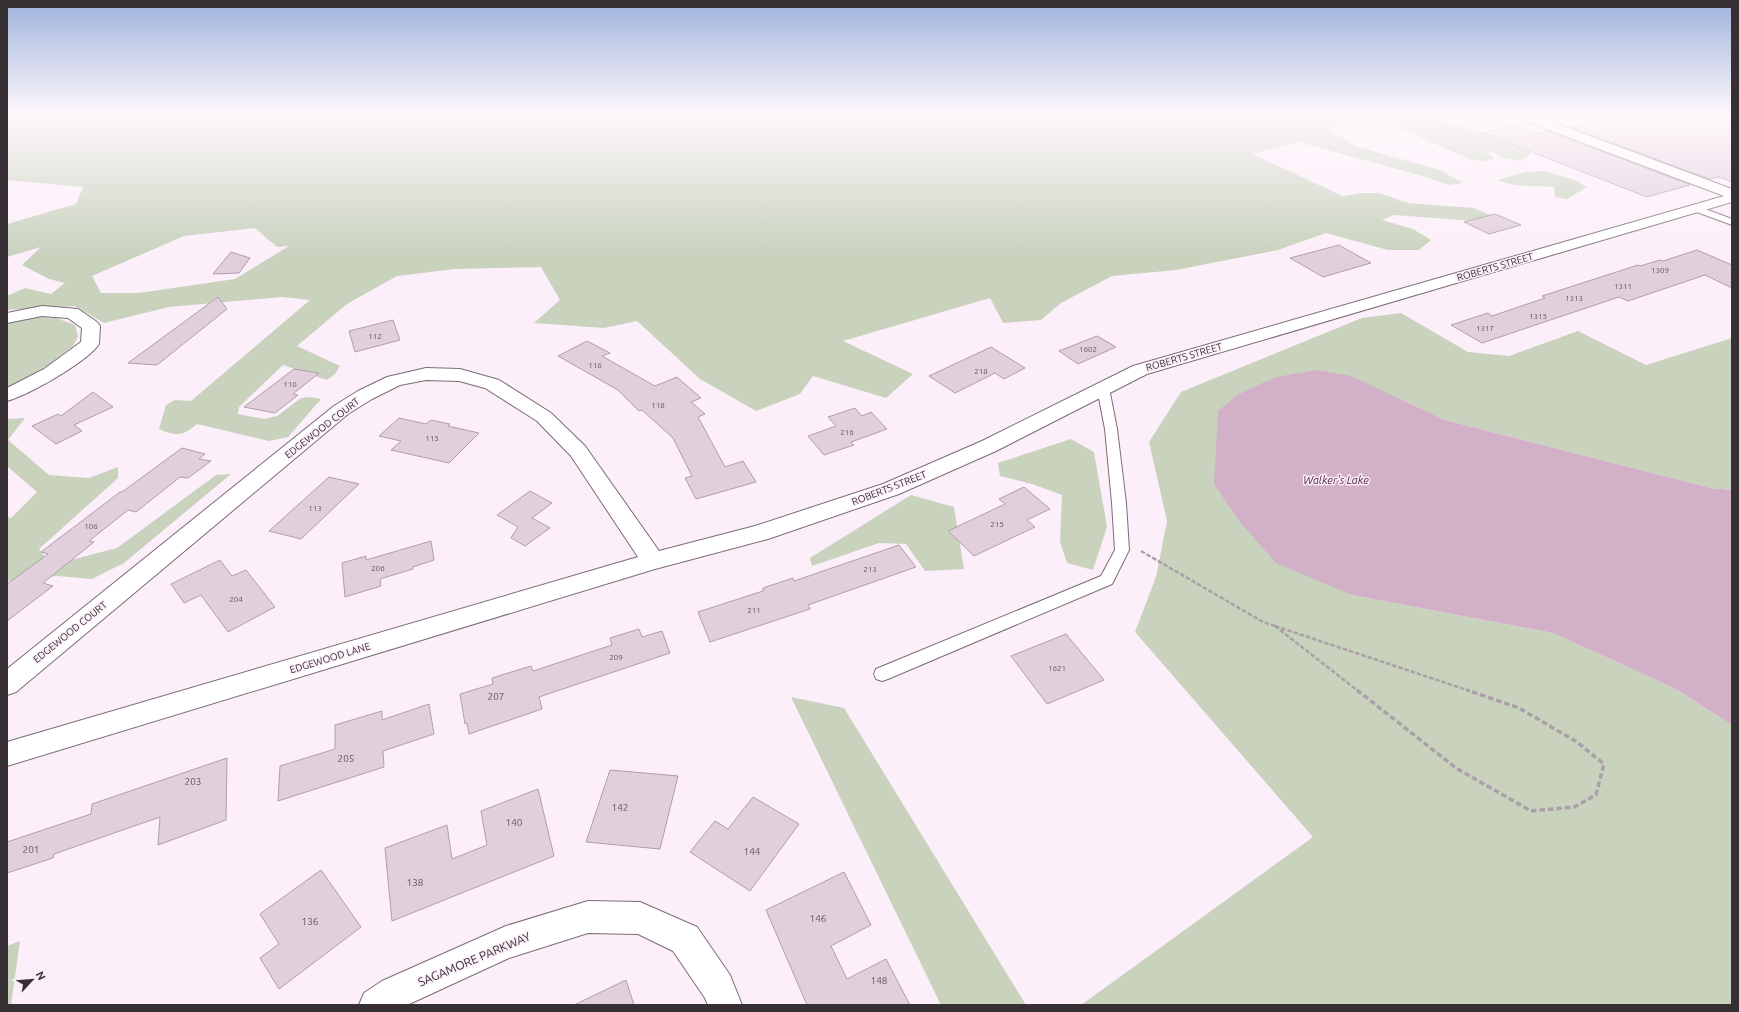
<svg xmlns="http://www.w3.org/2000/svg" width="1739" height="1012" viewBox="0 0 1739 1012" font-family="Ubuntu,sans-serif">
	<style>
		.green { fill: #c8d2bd; fill-rule: evenodd }
		.water { fill: #d2b1c8 }
		.building { fill: #e1cfdb; stroke: #af9faa }
		.lines { fill: none; stroke-linecap: round; stroke-linejoin: round }
		.service-casing { stroke: #7b6c77; stroke-width: 2 }
		.minor-casing { stroke: #7b6c77; stroke-width: 2 }
		.path-far1 { stroke: #aba0a8; stroke-width: 2.5; stroke-dasharray: 4.5 2; stroke-linecap: butt }
		.path { stroke: #aba0a8; stroke-width: 3.5; stroke-dasharray: 5.5 3; stroke-linecap: butt }
		.service { fill: #fff; fill-rule: evenodd }
		.minor { fill: #fff; fill-rule: evenodd }
		.labels { text-anchor: middle; dominant-baseline: central; stroke-width: 3; stroke-linejoin: round; paint-order: stroke }
		.number-label { font-size: 8px; fill: #61575e }
		.street-label { font-size: 10px; fill: #362f34; stroke: #fdeff9 }
		.near-number-label { font-size: 10px; fill: #61575e }
		.water-label { font-size: 11px; font-style: italic; fill: #4e2344; stroke: #fdeff9 }
		.near-street-label { font-size: 12px; fill: #362f34; stroke: #fdeff9 }
	</style>
	<rect width="100%" height="100%" fill="#fdeff9"/>
	<g class="green">
		<path d="M7 114H1336L1340 118 1333 131 1355 146 1440 170 1463 183 1448 185 1426 177 1298 142 1252 154 1343 196 1362 193H1379L1408 203 1474 208 1495 217 1475 221 1394 215 1382 220 1413 229 1431 240 1419 250H1388L1326 233 1278 250 1176 270 1112 276 1061 303 1041 320 1003 323 990 298 843 341 913 374 886 398 813 376 800 394 756 411 700 379 637 321 604 328 534 323 560 300 541 267 455 269 397 276 347 304 297 346 340 366 335 374 327 380 283 365 239 407 238 414 264 419 277 416 301 398 310 397 321 399 288 437 269 441 197 424C183 436 176 437 159 429L166 405 175 400 191 401 310 300 282 297 169 307 104 323 75 306 7 310V296L25 288 51 294 65 283 49 279 22 265 41 247 7 257V224L76 204 83 187 7 180ZM255 228 277 247 289 246 235 279 139 293H101L92 276 184 236Z"/>
		<polygon points="1366,114 1422,114 1530,146 1530,154 1521,161 1503,158 1491,151 1485,151 1494,158 1488,161 1472,160"/>
		<path d="M1543 171 1575 180 1587 187 1567 199 1555 197 1554 187C1538 185 1511 188 1498 180L1525 172Z"/>
		<polygon points="1401,313 1468,352 1509,356 1578,331 1646,365 1732,338 1732,490 1711,488 1445,420 1404,401 1352,595 1553,633 1674,688 1732,725 1732,1005 1081,1005 1313,837 1135,632 1156,577 1167,521 1149,442 1181,392 1362,318"/>
		<polygon points="29,317 56,318 75,325 78,336 73,346 48,365 7,388 7,322"/>
		<polygon points="25,418 8,440 49,475 89,478 118,467 118,478 39,549 51,565 117,548 216,475 231,474 124,563 92,579 58,576 7,581 7,517 11,518 37,492 7,466 7,419"/>
		<polygon points="1071,439 1094,452 1107,527 1093,570 1067,563 1060,541 1062,495 1032,484 1000,476 998,463"/>
		<polygon points="911,495 954,507 964,569 925,571 906,544 879,543 812,566 810,558"/>
		<polygon points="791,697 844,708 1026,1005 941,1005"/>
		<polygon points="20,941 11,1005 7,1005 7,946"/>
	</g>
	<polygon class="water" points="1317,370 1351,376 1445,420 1711,488 1732,490 1732,725 1674,688 1553,633 1352,595 1276,563 1239,521 1214,484 1218,411 1237,395 1276,377"/>
	<g class="building">
		<polygon points="1624,114 1708,114 1732,122 1732,182 1719,177 1710,179 1569,127"/>
		<polygon points="1515,126 1534,134 1548,131 1690,185 1647,197 1483,133"/>
		<polygon points="1495,214 1521,225 1489,234 1464,222"/>
		<polygon points="1339,245 1371,263 1323,277 1290,258"/>
		<polygon points="1697,250 1732,265 1732,288 1705,275 1628,301 1619,297 1482,343 1451,325 1488,313 1492,316 1545,298 1542,296 1638,265 1640,266 1660,260 1663,261"/>
		<polygon points="231,252 250,258 239,273 213,274"/>
		<polygon points="218,297 227,309 157,365 128,363"/>
		<polygon points="393,320 400,340 355,352 349,331"/>
		<polygon points="1097,336 1116,347 1078,364 1059,351"/>
		<polygon points="587,341 610,353 602,356 655,386 677,377 701,398 691,402 705,414 698,417 725,467 743,461 756,482 696,499 685,478 692,476 673,438 642,410 639,411 618,390 558,356"/>
		<polygon points="991,347 1025,368 1004,379 995,373 955,393 929,376"/>
		<polygon points="294,369 319,373 293,394 298,395 275,413 244,407"/>
		<polygon points="93,392 113,407 74,425 82,431 56,444 32,426 58,414 61,416"/>
		<polygon points="855,408 862,416 871,412 887,429 851,442 854,445 824,455 808,436 836,426 828,417"/>
		<polygon points="399,418 426,424 431,420 450,424 448,426 479,433 449,463 391,450 401,441 379,436"/>
		<polygon points="182,448 205,454 199,459 211,461 188,478 180,477 136,512 128,510 89,541 94,542 43,583 53,586 7,621 7,584 48,554 41,552 120,492 122,492"/>
		<polygon points="329,477 359,484 301,539 269,531"/>
		<polygon points="1024,487 1050,509 1027,520 1035,527 974,556 948,531 1005,504 999,499"/>
		<polygon points="530,491 552,503 532,518 550,528 525,546 511,538 518,527 497,515"/>
		<polygon points="431,541 434,560 413,567 413,569 380,579 381,586 345,597 342,563 366,556 366,560"/>
		<polygon points="899,545 916,567 808,605 810,609 710,642 698,612 763,591 763,588 793,578 794,581"/>
		<polygon points="220,560 232,576 246,570 275,607 228,632 201,595 184,603 171,584"/>
		<polygon points="639,629 642,637 662,631 670,653 539,697 542,709 469,734 467,723 465,724 460,694 493,684 492,678 531,666 533,671 612,645 610,638"/>
		<polygon points="1066,634 1104,680 1047,704 1011,656"/>
		<polygon points="429,704 434,734 383,751 384,767 278,801 280,766 335,749 335,725 382,711 382,720"/>
		<polygon points="227,758 226,820 158,845 160,817 54,854 53,858 7,873 7,842 91,814 92,804"/>
		<polygon points="610,770 678,776 660,849 586,842"/>
		<polygon points="538,789 554,856 392,921 385,848 447,825 452,859 487,845 481,811"/>
		<polygon points="753,797 799,824 750,891 690,852 715,821 728,829"/>
		<polygon points="321,870 361,927 279,989 260,958 279,944 260,914"/>
		<polygon points="844,872 871,925 831,946 847,979 886,959 910,1005 807,1005 766,910"/>
		<polygon points="626,980 634,1005 574,1005"/>
	</g>
	<g class="lines">
		<g class="service-casing">
			<g id="service">
				<polygon points="1697,206 1732,219 1732,225 1694,211 1692,209"/>
				<polygon points="1103,384 1107,385 1109,388 1117,429 1126,503 1129,550 1112,584 888,679 882,681 876,679 874,674 876,669 1101,576 1115,550 1112,503 1105,429 1097,388 1099,385"/>
			</g>
		</g>
		<g class="minor-casing">
			<g id="minor">
				<polygon points="1513,114 1531,114 1732,189 1732,202 1147,374 996,451 899,494 768,539 655,569 7,766 7,742 638,557 571,456 537,421 485,388 459,381 426,380 400,385 372,399 348,414 16,692 7,695 7,669 334,406 358,391 387,377 426,368 460,369 499,380 551,413 585,446 659,551 755,526 883,484 982,441 1133,366 1724,196 1515,117"/>
				<path d="M42 306 78 309 97 322 100 326 99 344C87 362 29 395 7 401V388L44 369 81 342 82 328 68 318 42 316 7 323V313Z"/>
				<polygon points="588,901 640,902 697,927 730,975 742,1005 708,1005 705,998 673,951 638,934 588,933 509,958 407,1005 359,1005 364,993 382,981 506,926"/>
			</g>
		</g>
		<g class="path-far1">
			<polyline points="1141,551 1263,622 1275,626"/>
			<polyline points="1275,626 1470,691"/>
			<polyline points="1275,626 1358,691"/>
		</g>
		<polyline class="path" points="1357,690 1456,768 1531,811 1574,807 1596,795 1604,764 1577,742 1519,708 1467,690"/>
		<use href="#service" class="service"/>
		<use href="#minor" class="minor"/>
	</g>
	<linearGradient id="sky" x2="0" y2="1"><stop stop-color="#9fb3db"/><stop offset="0.45" stop-color="#fef8fc"/><stop offset="1" stop-color="#fef8fc" stop-opacity="0"/></linearGradient>
	<rect width="1739" height="256" fill="url(#sky)"/>
	<g class="labels">
		<g class="number-label">
			<text x="1660" y="270">1309</text>
			<text x="1623" y="286">1311</text>
			<text x="1574" y="298">1313</text>
			<text x="1538" y="316">1315</text>
			<text x="1485" y="328">1317</text>
			<text x="375" y="336">112</text>
			<text x="1088" y="349">1602</text>
			<text x="595" y="365">116</text>
			<text x="981" y="371">218</text>
			<text x="290" y="384">110</text>
			<text x="658" y="405">118</text>
			<text x="847" y="432">216</text>
			<text x="432" y="438">115</text>
			<text x="315" y="508">113</text>
			<text x="997" y="524">215</text>
			<text x="91" y="526">106</text>
			<text x="378" y="568">206</text>
			<text x="870" y="569">213</text>
			<text x="236" y="599">204</text>
			<text x="754" y="610">211</text>
			<text x="616" y="657">209</text>
			<text x="1057" y="668">1621</text>
		</g>
		<g class="street-label">
			<text transform="translate(1495 267) rotate(-16)">ROBERTS STREET</text>
			<text transform="translate(1184 357) rotate(-16)">ROBERTS STREET</text>
			<text transform="translate(322 428) rotate(-38)">EDGEWOOD COURT</text>
			<text transform="translate(889 488) rotate(-21)">ROBERTS STREET</text>
			<text transform="translate(70 632) rotate(-39)">EDGEWOOD COURT</text>
			<text transform="translate(330 658) rotate(-17)">EDGEWOOD LANE</text>
		</g>
		<g class="near-number-label">
			<text x="496" y="696">207</text>
			<text x="346" y="758">205</text>
			<text x="193" y="781">203</text>
			<text x="620" y="807">142</text>
			<text x="514" y="822">140</text>
			<text x="31" y="849">201</text>
			<text x="752" y="851">144</text>
			<text x="415" y="882">138</text>
			<text x="818" y="918">146</text>
			<text x="310" y="921">136</text>
			<text x="879" y="980">148</text>
		</g>
		<g class="water-label">
			<text x="1336" y="480">Walker's Lake</text>
		</g>
		<g class="near-street-label">
			<text transform="translate(474 959) rotate(-23)">SAGAMORE PARKWAY</text>
		</g>
	</g>
	<rect width="1739" height="1012" fill="none" stroke="#362f34" stroke-width="16"/>
	<g transform="translate(32 980) rotate(64)" stroke="#fdeff9" stroke-width="3" paint-order="stroke">
	<path d="M0-3L7 15L0 10L-7 15Z" fill="#362f34"/>
	<text y="-6" font-size="11" font-weight="bold" text-anchor="middle" fill="#362f34">N</text>
	</g>
</svg>
